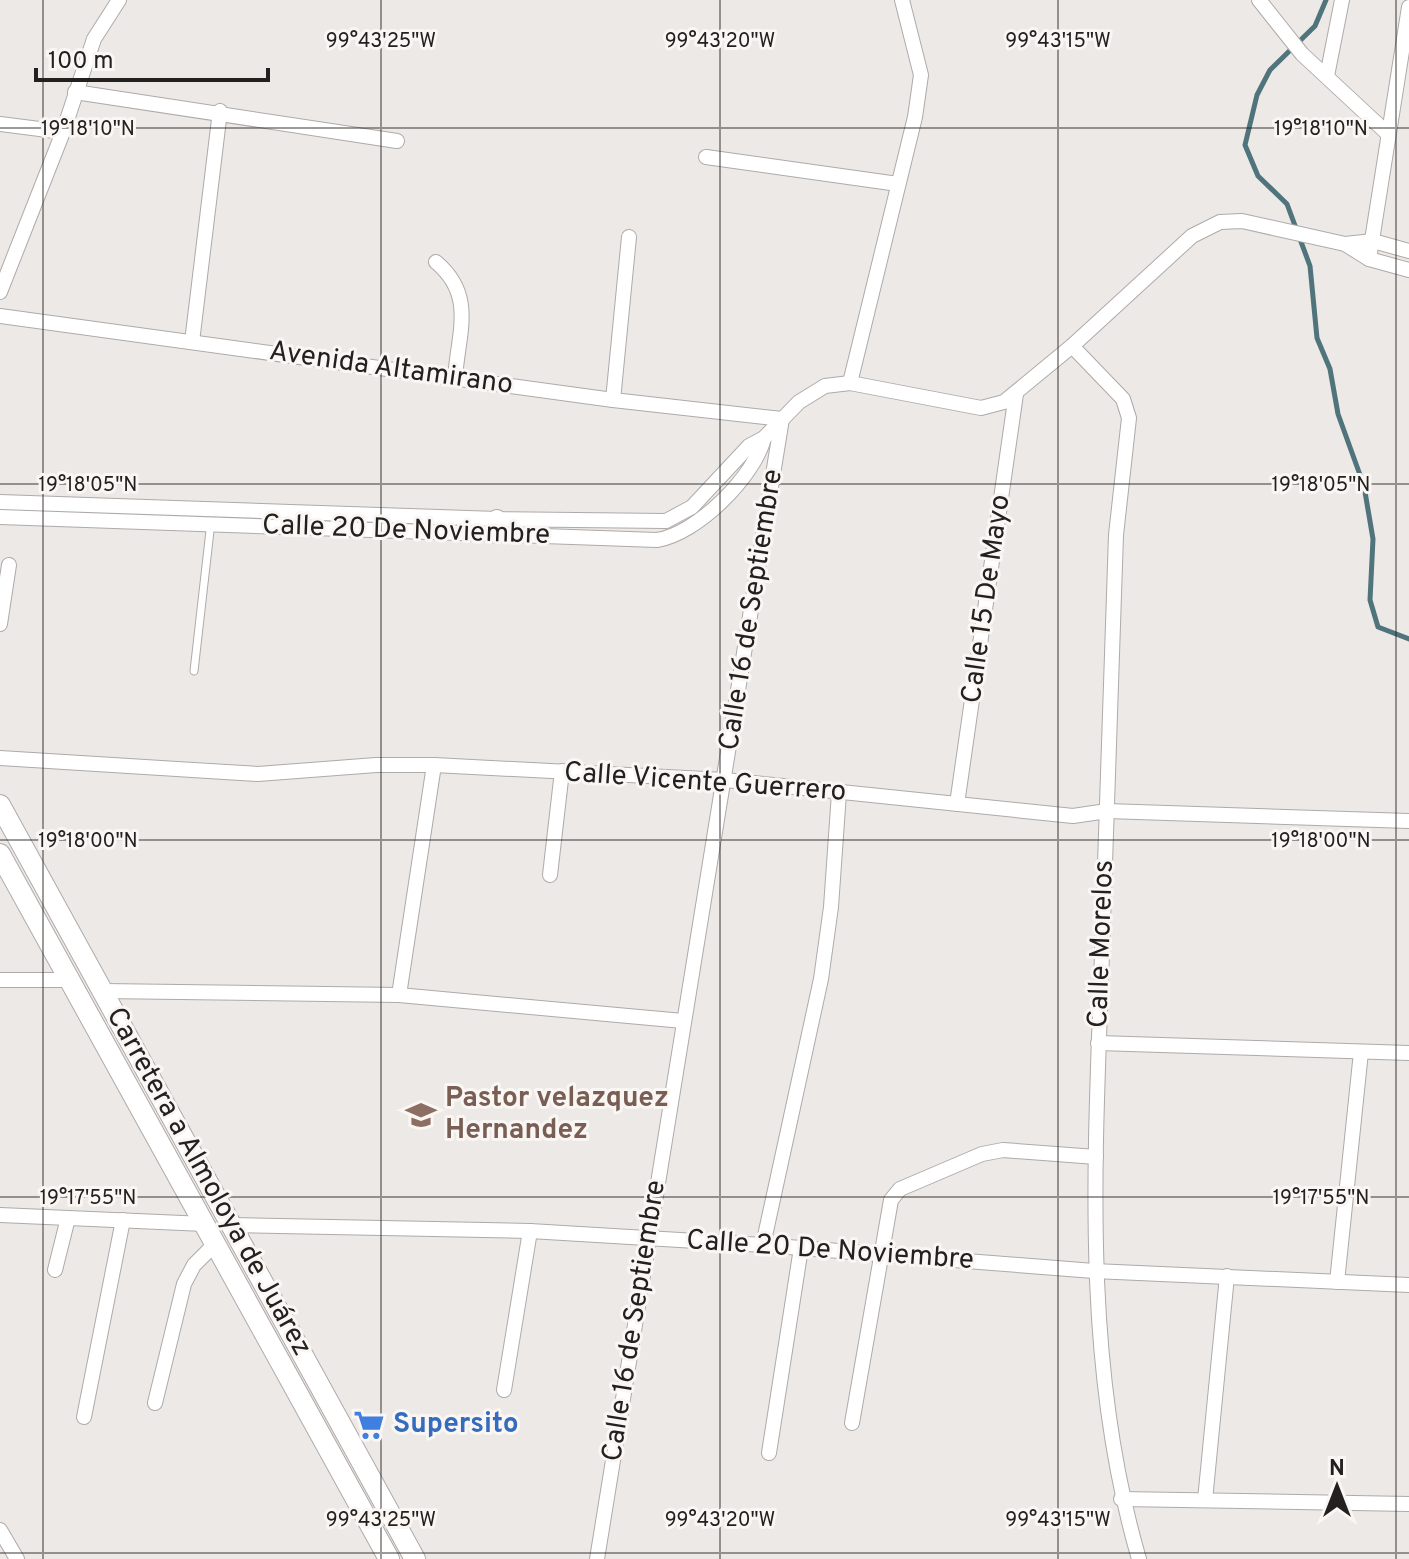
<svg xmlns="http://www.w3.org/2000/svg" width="1409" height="1559" viewBox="0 0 1409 1559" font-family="Overpass,sans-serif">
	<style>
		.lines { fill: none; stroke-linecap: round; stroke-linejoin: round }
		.stream { stroke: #50747b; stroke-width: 5 }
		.service-casing { stroke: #afaaa8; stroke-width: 9 }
		.minor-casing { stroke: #afaaa8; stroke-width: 16 }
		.tertiary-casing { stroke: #afaaa8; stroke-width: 20 }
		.secondary-casing { stroke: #afaaa8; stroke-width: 22 }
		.service { stroke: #fff; stroke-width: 7 }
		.minor { stroke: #fff; stroke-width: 14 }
		.tertiary { stroke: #fff; stroke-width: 18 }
		.secondary { stroke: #fff; stroke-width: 20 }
		.ticks { fill: none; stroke: #232120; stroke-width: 2; stroke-opacity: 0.45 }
		.labels { text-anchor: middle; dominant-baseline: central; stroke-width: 6; stroke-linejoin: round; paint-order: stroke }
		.street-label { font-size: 28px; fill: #232120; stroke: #faf6f3 }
		.education-label { font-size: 28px; font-weight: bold; fill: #785e54; stroke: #faf6f3; text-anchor: start }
		.shop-label { font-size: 28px; font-weight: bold; fill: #366cbe; stroke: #faf6f3; text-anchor: start }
		.ticks-label { font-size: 20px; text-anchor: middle; fill: #232120; stroke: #faf6f3; stroke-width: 6; stroke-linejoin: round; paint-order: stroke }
	</style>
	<rect width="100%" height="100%" fill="#ede9e6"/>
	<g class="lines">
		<polyline class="stream" points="1326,0 1315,26 1270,70 1257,95 1245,145 1258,176 1287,204 1310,266 1317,338 1330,369 1338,414 1364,486 1373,539 1370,600 1378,627 1409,639"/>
		<g class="service-casing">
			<polyline id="service" points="194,671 211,522"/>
		</g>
		<g class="minor-casing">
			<g id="minor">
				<polyline points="1259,0 1302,54 1387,133"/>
				<polyline points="1327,76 1342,0"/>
				<polyline points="75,92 397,141"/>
				<polyline points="0,124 63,132"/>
				<polyline points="706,157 898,184"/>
				<polyline points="1345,244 1369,259 1409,270"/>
				<polyline points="1369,259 1409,7"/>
				<path d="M436 262C475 295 459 330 455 377"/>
				<polyline points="0,292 63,132 94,39 119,0"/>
				<polyline points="0,316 613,400 782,419 597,1559"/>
				<polyline points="192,342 220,111"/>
				<path d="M1072 346 1123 399 1129 418 1116 535C1111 684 1106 833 1101 983 1094 1176 1084 1371 1139 1559"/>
				<polyline points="850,383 915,117 921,75 902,0"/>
				<polyline points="613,400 629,237"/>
				<polyline points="0,502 497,519 666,521 692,507 749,446 764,438 799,402 825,386 850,383 981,408 1004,402 1072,346 1192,236 1220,222 1242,221 1345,244 1373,241 1409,251"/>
				<path d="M0 517 657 540C697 534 755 476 764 438"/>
				<polyline points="0,624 9,565"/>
				<polyline points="0,758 258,774 376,765 434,765 725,780 1073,816 1107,811 1409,821"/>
				<polyline points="957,804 1016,394"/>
				<polyline points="550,875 562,771"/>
				<polyline points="0,980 69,980"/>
				<polyline points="103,991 399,995 683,1021"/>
				<polyline points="399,995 434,765"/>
				<polyline points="1098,1043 1409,1053"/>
				<polyline points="0,1215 205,1224"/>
				<polyline points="231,1225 530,1231 763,1245 1094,1271 1409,1285"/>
				<polyline points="763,1245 821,979 831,907 839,793"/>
				<polyline points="55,1270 68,1218"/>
				<polyline points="1337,1282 1361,1052"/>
				<polyline points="504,1390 530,1231"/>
				<polyline points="155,1403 184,1284 194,1265 216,1243"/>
				<polyline points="84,1417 123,1220"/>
				<polyline points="852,1423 891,1200 900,1189 982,1154 1003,1150 1096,1157"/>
				<polyline points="769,1453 801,1248"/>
				<polyline points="1121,1499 1409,1504"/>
				<polyline points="1205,1500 1227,1276"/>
				<polyline points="0,1530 17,1559"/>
			</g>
		</g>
		<g class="tertiary-casing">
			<polyline id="tertiary" points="496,534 497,519"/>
		</g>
		<g class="secondary-casing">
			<g id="secondary">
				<polyline points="0,805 415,1559"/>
				<polyline points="0,854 389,1559"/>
			</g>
		</g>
		<use href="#service" class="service"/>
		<use href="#minor" class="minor"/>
		<use href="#tertiary" class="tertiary"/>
		<use href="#secondary" class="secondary"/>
	</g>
	<path class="ticks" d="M43 0V1559M381 0V1559M720 0V1559M1058 0V1559M1396 0V1559M0 128H1409M0 484H1409M0 840H1409M0 1197H1409M0 1553H1409"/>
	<defs>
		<g id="school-bare" transform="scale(2.4)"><path d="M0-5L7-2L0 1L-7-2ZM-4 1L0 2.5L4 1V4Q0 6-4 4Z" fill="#8d6e63" stroke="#faf6f3" stroke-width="2.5" paint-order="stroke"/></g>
		<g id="supermarket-bare" transform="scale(2.4)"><path d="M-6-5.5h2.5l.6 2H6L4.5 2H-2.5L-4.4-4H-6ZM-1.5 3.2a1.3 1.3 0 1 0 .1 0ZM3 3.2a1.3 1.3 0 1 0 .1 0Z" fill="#3f7fe0" stroke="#faf6f3" stroke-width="2.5" paint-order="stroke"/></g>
	</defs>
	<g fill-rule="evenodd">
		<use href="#school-bare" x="421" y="1115"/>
		<use href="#supermarket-bare" x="369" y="1425"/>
	</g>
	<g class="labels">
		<g class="street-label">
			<text transform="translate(391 369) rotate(8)">Avenida Altamirano</text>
			<text transform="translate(406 531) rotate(2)">Calle 20 De Noviembre</text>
			<text transform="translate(987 599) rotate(-82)">Calle 15 De Mayo</text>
			<text transform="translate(752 610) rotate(-81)">Calle 16 de Septiembre</text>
			<text transform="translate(705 783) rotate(4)">Calle Vicente Guerrero</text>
			<text transform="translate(1102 944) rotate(-88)">Calle Morelos</text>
			<text transform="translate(208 1182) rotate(61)">Carretera a Almoloya de Juárez</text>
			<text transform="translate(830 1251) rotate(4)">Calle 20 De Noviembre</text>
			<text transform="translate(635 1321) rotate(-81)">Calle 16 de Septiembre</text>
		</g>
		<g class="education-label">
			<text x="445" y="1099">Pastor velazquez<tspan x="445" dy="32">Hernandez</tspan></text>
		</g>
		<g class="shop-label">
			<text x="393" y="1425">Supersito</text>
		</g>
	</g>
	<g class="ticks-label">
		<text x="381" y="47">99°43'25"W</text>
		<text x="720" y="47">99°43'20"W</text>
		<text x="1058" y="47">99°43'15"W</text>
		<text x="88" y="135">19°18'10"N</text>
		<text x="1321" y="135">19°18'10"N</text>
		<text x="88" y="491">19°18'05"N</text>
		<text x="1321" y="491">19°18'05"N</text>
		<text x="88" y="847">19°18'00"N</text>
		<text x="1321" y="847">19°18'00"N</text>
		<text x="88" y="1204">19°17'55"N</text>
		<text x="1321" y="1204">19°17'55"N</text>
		<text x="381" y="1526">99°43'25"W</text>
		<text x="720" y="1526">99°43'20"W</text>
		<text x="1058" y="1526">99°43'15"W</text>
	</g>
	<g transform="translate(1337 1487)" stroke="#faf6f3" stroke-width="6" paint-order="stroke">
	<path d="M0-6L14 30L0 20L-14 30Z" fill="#232120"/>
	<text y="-12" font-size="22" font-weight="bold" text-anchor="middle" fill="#232120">N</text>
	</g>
	<path d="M36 68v12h232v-12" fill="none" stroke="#232120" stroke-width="4"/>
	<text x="48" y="68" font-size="24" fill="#232120" stroke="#faf6f3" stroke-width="6" paint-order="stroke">100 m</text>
</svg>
